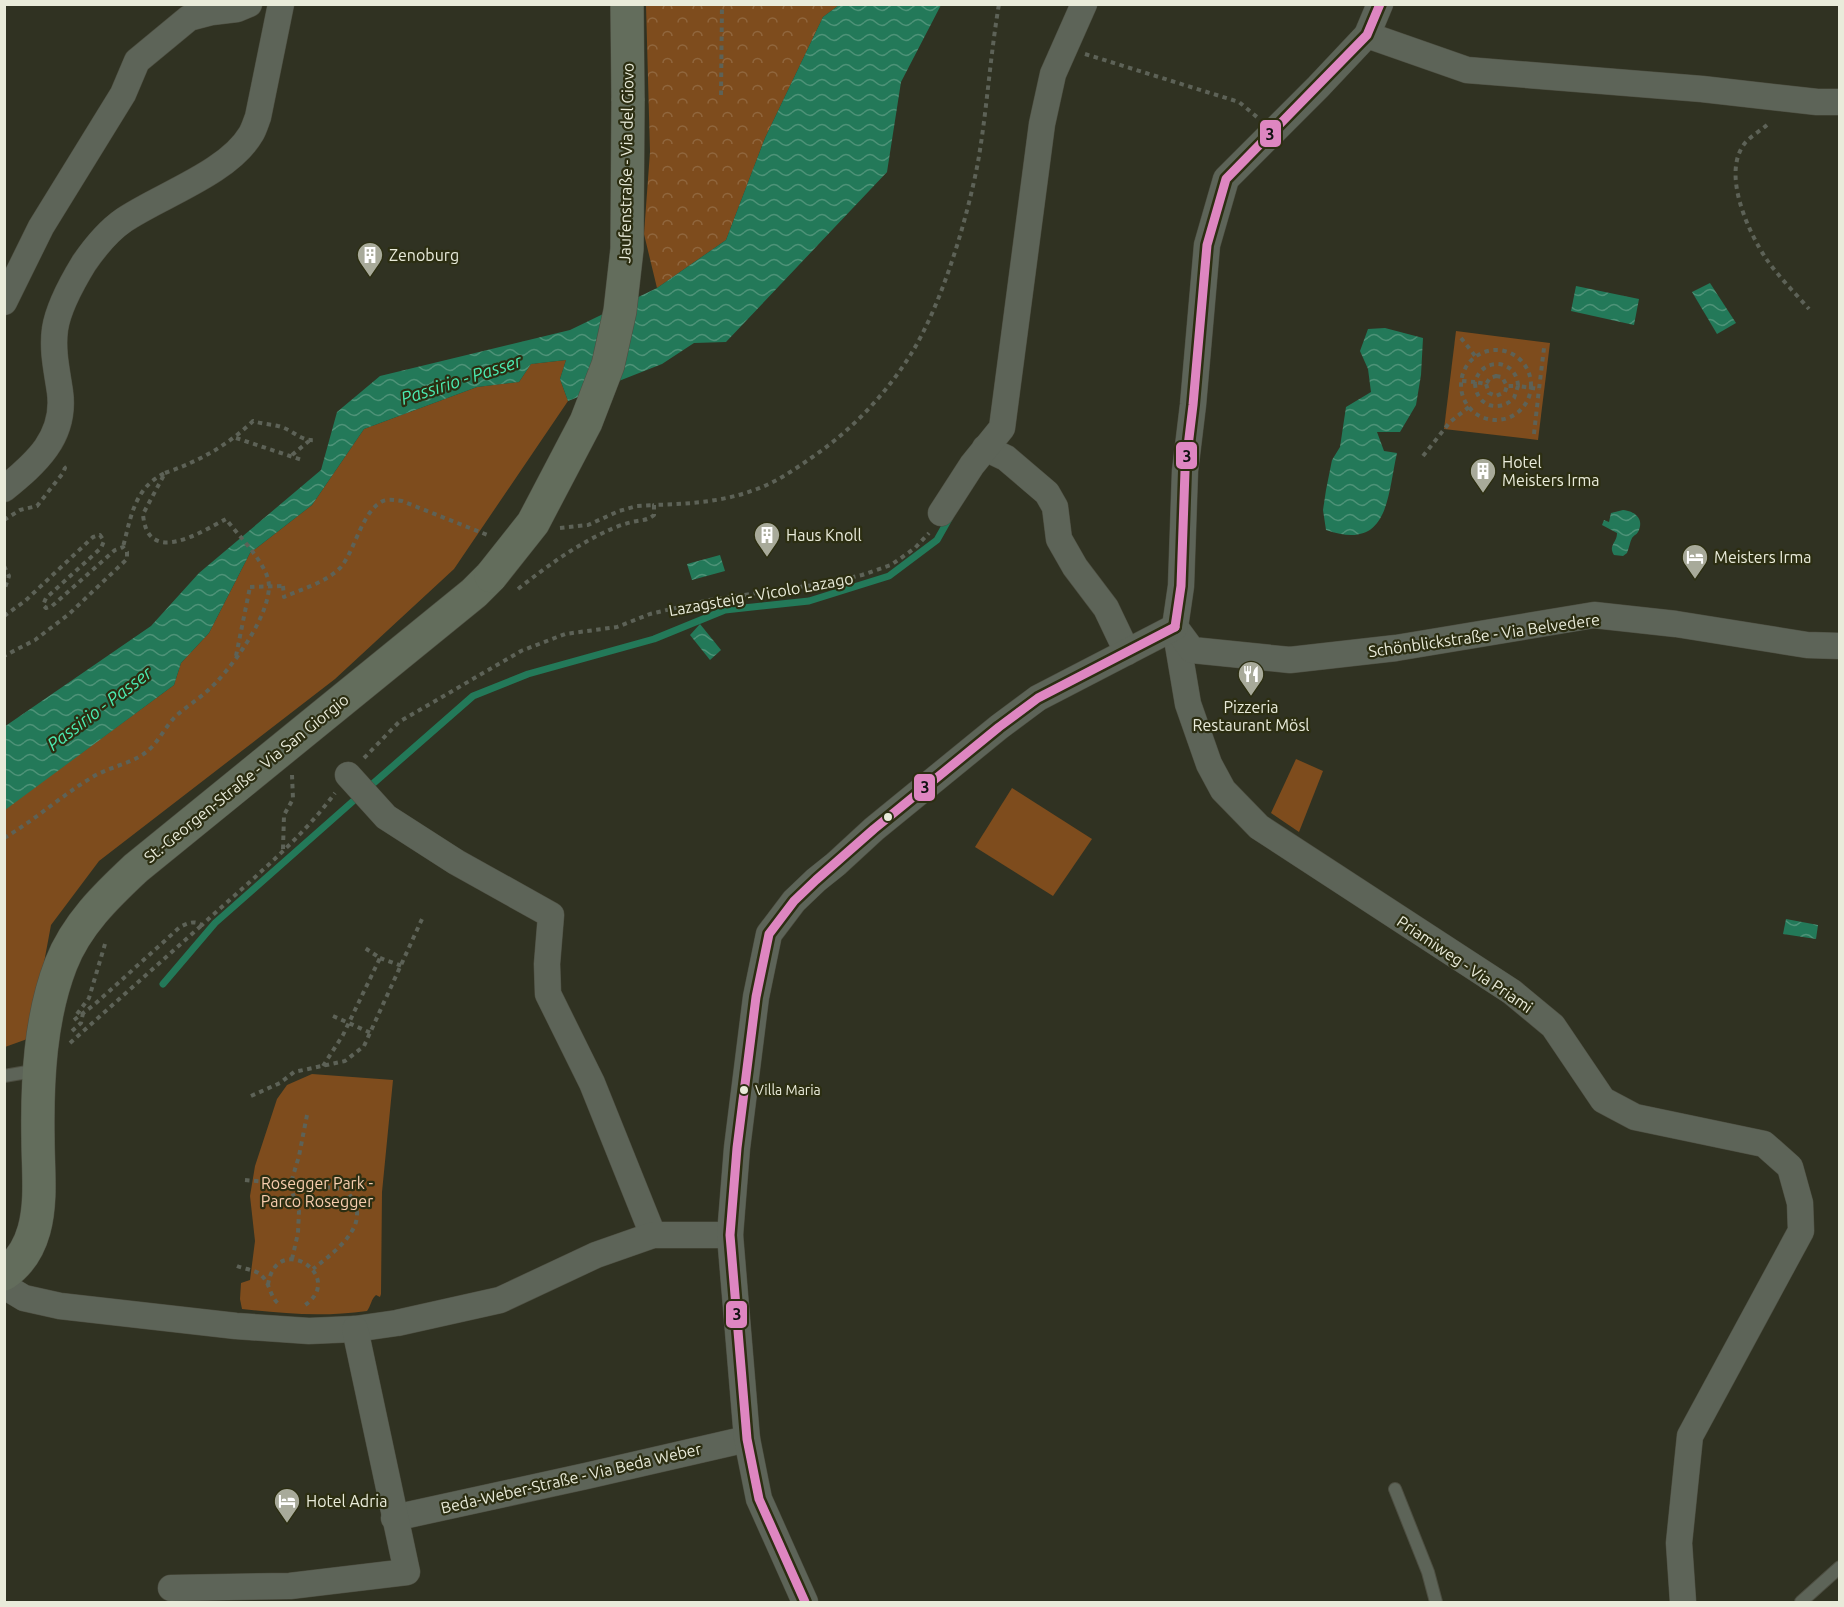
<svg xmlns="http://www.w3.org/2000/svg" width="1844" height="1607" viewBox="0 0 1844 1607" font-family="Ubuntu,sans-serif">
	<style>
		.green { fill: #7e4c1d }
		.forest { fill: url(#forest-crowns) }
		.water { fill: url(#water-waves) }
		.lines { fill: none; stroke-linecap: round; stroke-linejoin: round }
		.stream { stroke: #237959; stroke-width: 7 }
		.service-casing { stroke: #4d4e41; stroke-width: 14 }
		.minor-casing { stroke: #4d4e41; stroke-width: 27 }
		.primary-casing { stroke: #4d4e41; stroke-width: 34 }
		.path { stroke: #5d6257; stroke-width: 4; stroke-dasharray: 4.5 4.5; stroke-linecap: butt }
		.service { stroke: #5d6458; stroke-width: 12 }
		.minor { stroke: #5d6458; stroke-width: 26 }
		.primary { stroke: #636d5c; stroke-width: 33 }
		.primary-bridge-casing { stroke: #4d4e41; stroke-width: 34; stroke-linecap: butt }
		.path-bridge { stroke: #5d6257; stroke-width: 4; stroke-dasharray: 4.5 4.5; stroke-linecap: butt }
		.primary-bridge { stroke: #636d5c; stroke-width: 33 }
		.bus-1-casing { stroke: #2c2e12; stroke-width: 14 }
		.bus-1 { stroke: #de86c1; stroke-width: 9 }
		.bus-dot { fill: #e9ebda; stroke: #2c2e12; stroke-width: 2 }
		.labels { text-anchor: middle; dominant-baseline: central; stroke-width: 4.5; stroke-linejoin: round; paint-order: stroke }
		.bus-label { font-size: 14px; fill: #e9ebda; stroke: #2c2e12; text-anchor: start }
		.street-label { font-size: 16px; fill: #e9ebda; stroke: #2c2e12 }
		.poi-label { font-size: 16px; fill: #e9ebda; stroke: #2c2e12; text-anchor: start }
		.park-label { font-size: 16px; fill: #f8ceaf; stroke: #2c2e12 }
		.water-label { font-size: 18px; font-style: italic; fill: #4bebb1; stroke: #2c2e12 }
		.line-badge { stroke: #2c2e12; stroke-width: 2 }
		.pale-badge-label { font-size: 16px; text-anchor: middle; font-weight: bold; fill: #111 }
	</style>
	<defs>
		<pattern id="forest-crowns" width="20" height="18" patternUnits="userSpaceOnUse" patternTransform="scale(1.5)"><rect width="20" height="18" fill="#7e4c1d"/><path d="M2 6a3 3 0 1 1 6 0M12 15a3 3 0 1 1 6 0" fill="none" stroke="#90663d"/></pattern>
		<pattern id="water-waves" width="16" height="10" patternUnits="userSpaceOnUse" patternTransform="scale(1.5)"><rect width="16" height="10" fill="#237959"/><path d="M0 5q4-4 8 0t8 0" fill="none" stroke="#4e9378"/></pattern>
	</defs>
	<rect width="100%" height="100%" fill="#303222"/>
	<g class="green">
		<polygon points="1456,331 1550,343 1538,440 1444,429"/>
		<polygon points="566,360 560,379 568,401 454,569 335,679 99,861 51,925 30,1038 5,1047 4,810 174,685 181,663 209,633 250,553 312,505 364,429 477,387 519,382 531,364"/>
		<polygon points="1296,759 1323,771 1299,832 1271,813"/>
		<polygon points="1012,788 1092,839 1053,896 975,847"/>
		<path d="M312 1074 393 1080 382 1192 381 1294 380 1297 376 1295C371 1299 371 1306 367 1311 324 1317 285 1314 242 1309L240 1299 241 1283 250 1280 255 1241 250 1196 255 1166 277 1099 287 1085Z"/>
	</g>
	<polygon class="forest" points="646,5 839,5 823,17 765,138 726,240 657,288 644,234 650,152"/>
	<g class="water">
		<polygon points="839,5 941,5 901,82 887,172 726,342 694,343 662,364 568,401 560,379 566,360 531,364 519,382 477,387 364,429 312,505 250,553 209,633 181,663 174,685 5,810 4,727 151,626 199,573 321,470 337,412 380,376 570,330 657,288 726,240 765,138 823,17"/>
		<polygon points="1710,283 1736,323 1717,334 1692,292"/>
		<polygon points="1576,286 1639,299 1634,325 1571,311"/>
		<path d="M1385 328 1423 338 1421 375 1416 405 1400 432H1377L1384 451 1397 453C1387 497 1389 552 1326 530L1323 510 1326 490 1332 460 1340 447 1346 407 1371 392 1368 369 1360 351 1368 329Z"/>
		<path d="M1623 510C1634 511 1644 518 1639 530 1637 535 1635 534 1632 538 1630 542 1629 548 1627 553L1623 556 1614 555C1608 545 1617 543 1617 533L1602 525 1604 520 1609 522 1611 513Z"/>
		<polygon points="720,555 725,571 692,580 687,564"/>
		<polygon points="700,624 721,650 710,660 690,635"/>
		<polygon points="1786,919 1818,925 1816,939 1783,934"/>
	</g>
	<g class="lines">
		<g class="stream">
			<polyline points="368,788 473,696 528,674 654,639 725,610 809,601 889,576 937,540 950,517"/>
			<polyline points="163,984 215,923 360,795"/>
		</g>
		<g class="service-casing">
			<g id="service">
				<polyline points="4,1076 39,1070"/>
				<polyline points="1395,1489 1428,1572 1436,1602"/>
				<polyline points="1801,1602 1840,1567"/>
			</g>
		</g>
		<g class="minor-casing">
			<g id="minor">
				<polyline points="1380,4 1367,35 1318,87 1226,179 1207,245 1193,405 1185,471 1181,586 1175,627 1188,704 1209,764 1223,790 1259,827 1512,992 1553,1026 1603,1100 1635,1117 1764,1144 1790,1167 1800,1203 1801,1231 1690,1436 1679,1543 1683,1602"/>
				<polyline points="1367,35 1467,70 1702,89 1817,102 1840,102"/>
				<polyline points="4,302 41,227 123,94 137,61 189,18 212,12 237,9 249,4"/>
				<polyline points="985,448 1006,458 1047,493 1055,507 1059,539 1075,567 1106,608 1127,652"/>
				<path d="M4 489C36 463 66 437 60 392 57 371 52 351 55 329 58 309 73 281 84 263 95 247 108 231 124 220 161 195 228 173 251 134 254 129 256 122 258 117L281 4"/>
				<polyline points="941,513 972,465 1002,428 1042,124 1053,74 1084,4"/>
				<polyline points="1175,627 1192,650 1290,660 1396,648 1594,615 1676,624 1807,645 1840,646"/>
				<polyline points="348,775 386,817 456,862 551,915 547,964 548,994 592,1083 653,1235"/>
				<polyline points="4,1286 24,1298 60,1306 236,1326 309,1331 355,1329 397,1323 500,1300 596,1255 653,1235 730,1235"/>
				<polyline points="394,1518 586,1476 747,1439"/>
				<polyline points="171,1588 290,1586 407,1572 355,1329"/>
				<polyline points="805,1602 759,1499 747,1439 730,1235 737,1148 756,997 769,934 794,901 816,880 836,864 874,829 999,727 1038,698 1175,627"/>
			</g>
		</g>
		<g class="primary-casing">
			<g id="primary">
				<polyline points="627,4 628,101"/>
				<path d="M4 1274C20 1263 29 1248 34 1230 42 1201 38 1169 38 1139 37 1081 40 1018 61 964 76 925 106 896 136 868L474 593 491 576"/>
			</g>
		</g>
		<g class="path">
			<polyline points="1085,54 1239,102 1257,117"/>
			<polyline points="721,95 722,4"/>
			<path d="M1767 125C1760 131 1751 136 1745 143 1721 173 1748 232 1767 260 1779 277 1795 293 1809 309"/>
			<polyline points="1461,338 1476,357"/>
			<circle cx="1496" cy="385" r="35"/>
			<path d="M1496 376 1502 377 1507 386H1518L1514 398C1498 414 1475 405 1475 382L1486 384 1490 378Z"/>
			<path d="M1462 381 1475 382C1482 356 1517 359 1518 386L1539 389 1544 348"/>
			<polyline points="1486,384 1489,393 1496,396 1505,392 1507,386"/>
			<polyline points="1534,434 1539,389"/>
			<polyline points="236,438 302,460"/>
			<polyline points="292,455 309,441"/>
			<polyline points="1423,456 1450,422 1469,407"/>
			<path d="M165 473C199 461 227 446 253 421 262 424 270 424 278 426 292 429 301 442 316 440"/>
			<polyline points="4,520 20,510 37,506 63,473 65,468 61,464"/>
			<polyline points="560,528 588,525 619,511 637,506 654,505"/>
			<polyline points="4,566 9,576 4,591"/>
			<path d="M283 586 284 597C302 589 327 582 341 567 355 550 362 511 383 501 389 499 395 500 402 501L490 536"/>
			<path d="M518 589C546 567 573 547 605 532 613 528 623 524 632 522 640 520 647 521 654 515V505C689 504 723 502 757 489 776 482 794 470 811 458 851 431 886 394 911 354 942 304 967 220 978 162 987 110 990 57 999 4"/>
			<polyline points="4,616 25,601 93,537 100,535 104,541 101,548 46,598 43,605 46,608 52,606 115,550 123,547 127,552 127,559 69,614 35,640 4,656"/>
			<polyline points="236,656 250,587"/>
			<polyline points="364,758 399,722 521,651 565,634 617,627 650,614 709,600 827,583 862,575 891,565 915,548 929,533"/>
			<path d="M4 838C35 820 61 796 91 778 108 767 128 765 145 753 158 744 165 726 177 715 186 707 197 700 206 692 229 673 276 609 268 579 263 560 238 535 226 519 201 532 147 567 143 514L165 473C134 488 131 517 123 547"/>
			<polyline points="283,849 284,815 293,799 292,775"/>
			<polyline points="380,958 402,966"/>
			<polyline points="77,1014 89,998 105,944"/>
			<polyline points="333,1016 371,1033"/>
			<path d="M74 1020 95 1004 180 927C188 923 194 920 202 925 247 883 298 843 335 793"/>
			<polyline points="72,1031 81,1023 83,1013"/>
			<polyline points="70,1043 202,925"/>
			<polyline points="323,1066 343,1035 380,958 365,948"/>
			<polyline points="251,1096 280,1083 294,1072 345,1061 364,1046 422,919"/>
			<path d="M245 1180 346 1189C351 1197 358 1206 357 1215 357 1236 328 1257 313 1269"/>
			<polyline points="292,1259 298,1233 299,1211 290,1186 299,1156 307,1115"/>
			<path d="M237 1266C244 1269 256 1270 261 1275 271 1284 269 1297 280 1305"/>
			<path d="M268 1285C276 1229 350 1278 302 1307"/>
		</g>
		<use href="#service" class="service"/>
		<use href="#minor" class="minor"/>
		<use href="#primary" class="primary"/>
		<g class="primary-bridge-casing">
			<polyline id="primary-bridge" points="491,576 533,523 586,422 608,365 620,311 627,249 628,101"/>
		</g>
		<polyline class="path-bridge" points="250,587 283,586"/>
		<use href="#primary-bridge" class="primary-bridge"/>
		<g class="bus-1-casing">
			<g id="bus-1">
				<polyline points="1175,627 1181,586 1185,471 1193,405 1207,245 1226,179 1367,35 1380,4"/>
				<polyline points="805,1602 759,1499 747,1439 730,1235 737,1148 756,997 769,934 794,901 816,880 874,829 999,727 1038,698 1175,627"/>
			</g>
		</g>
		<use href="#bus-1" class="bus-1"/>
	</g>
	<defs>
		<g id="building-pin" transform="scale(1.35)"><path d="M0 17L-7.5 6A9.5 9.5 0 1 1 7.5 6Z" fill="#a8aa9a" stroke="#2c2e12"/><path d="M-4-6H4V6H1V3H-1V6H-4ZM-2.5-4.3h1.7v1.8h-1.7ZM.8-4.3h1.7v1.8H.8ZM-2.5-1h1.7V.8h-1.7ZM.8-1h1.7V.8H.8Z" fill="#fff"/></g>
		<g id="hotel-pin" transform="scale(1.35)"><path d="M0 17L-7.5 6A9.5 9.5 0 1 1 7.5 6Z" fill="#a8aa9a" stroke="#2c2e12"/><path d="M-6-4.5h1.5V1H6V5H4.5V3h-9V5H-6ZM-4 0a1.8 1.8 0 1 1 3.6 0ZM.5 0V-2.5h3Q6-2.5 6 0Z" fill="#fff"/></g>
		<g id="restaurant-pin" transform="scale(1.35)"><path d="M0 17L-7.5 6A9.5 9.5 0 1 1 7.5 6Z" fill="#a8aa9a" stroke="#2c2e12"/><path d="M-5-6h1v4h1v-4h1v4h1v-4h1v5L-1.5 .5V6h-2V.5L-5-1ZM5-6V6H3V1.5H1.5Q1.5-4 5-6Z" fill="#fff"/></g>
	</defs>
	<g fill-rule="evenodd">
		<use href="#building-pin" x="370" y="255"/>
		<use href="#building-pin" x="1483" y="471"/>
		<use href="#building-pin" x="767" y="535"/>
		<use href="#hotel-pin" x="1695" y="557"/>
		<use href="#restaurant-pin" x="1251" y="674"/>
		<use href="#hotel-pin" x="287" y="1501"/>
	</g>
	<g class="bus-dot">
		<circle cx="888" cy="817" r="5"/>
		<circle cx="744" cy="1090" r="5"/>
	</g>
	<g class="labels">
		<g class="bus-label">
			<text x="755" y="1090">Villa Maria</text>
		</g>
		<g class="street-label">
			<text transform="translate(626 163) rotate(-89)">Jaufenstraße - Via del Giovo</text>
			<text transform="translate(761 594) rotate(-10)">Lazagsteig - Vicolo Lazago</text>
			<text transform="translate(1484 635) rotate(-8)">Schönblickstraße - Via Belvedere</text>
			<text transform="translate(246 778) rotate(-39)">St.-Georgen-Straße - Via San Giorgio</text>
			<text transform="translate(1465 964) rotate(34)">Priamiweg - Via Priami</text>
			<text transform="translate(571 1478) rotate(-13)">Beda-Weber-Straße - Via Beda Weber</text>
		</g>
		<g class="poi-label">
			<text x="389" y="255">Zenoburg</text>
			<text x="1502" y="462">Hotel<tspan x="1502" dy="18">Meisters Irma</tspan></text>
			<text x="786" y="535">Haus Knoll</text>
			<text x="1714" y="557">Meisters Irma</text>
			<text x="1251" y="707" text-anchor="middle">Pizzeria<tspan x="1251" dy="18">Restaurant Mösl</tspan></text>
			<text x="306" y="1501">Hotel Adria</text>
		</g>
		<g class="park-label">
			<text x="317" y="1183">Rosegger Park -<tspan x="317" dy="18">Parco Rosegger</tspan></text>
		</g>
		<g class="water-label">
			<text transform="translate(461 379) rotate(-18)">Passirio - Passer</text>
			<text transform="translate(99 708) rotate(-37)">Passirio - Passer</text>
		</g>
	</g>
	<g class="line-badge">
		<rect x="1259" y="119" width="23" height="29" rx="6" fill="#de86c1"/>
		<rect x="1175" y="441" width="23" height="29" rx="6" fill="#de86c1"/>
		<rect x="913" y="773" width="23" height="29" rx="6" fill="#de86c1"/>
		<rect x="725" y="1300" width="23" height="29" rx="6" fill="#de86c1"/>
	</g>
	<g class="pale-badge-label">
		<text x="1270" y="140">3</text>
		<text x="1187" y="462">3</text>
		<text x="925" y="793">3</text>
		<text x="737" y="1320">3</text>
	</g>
	<rect width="1844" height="1607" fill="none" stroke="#e9ebda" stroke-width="12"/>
</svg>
